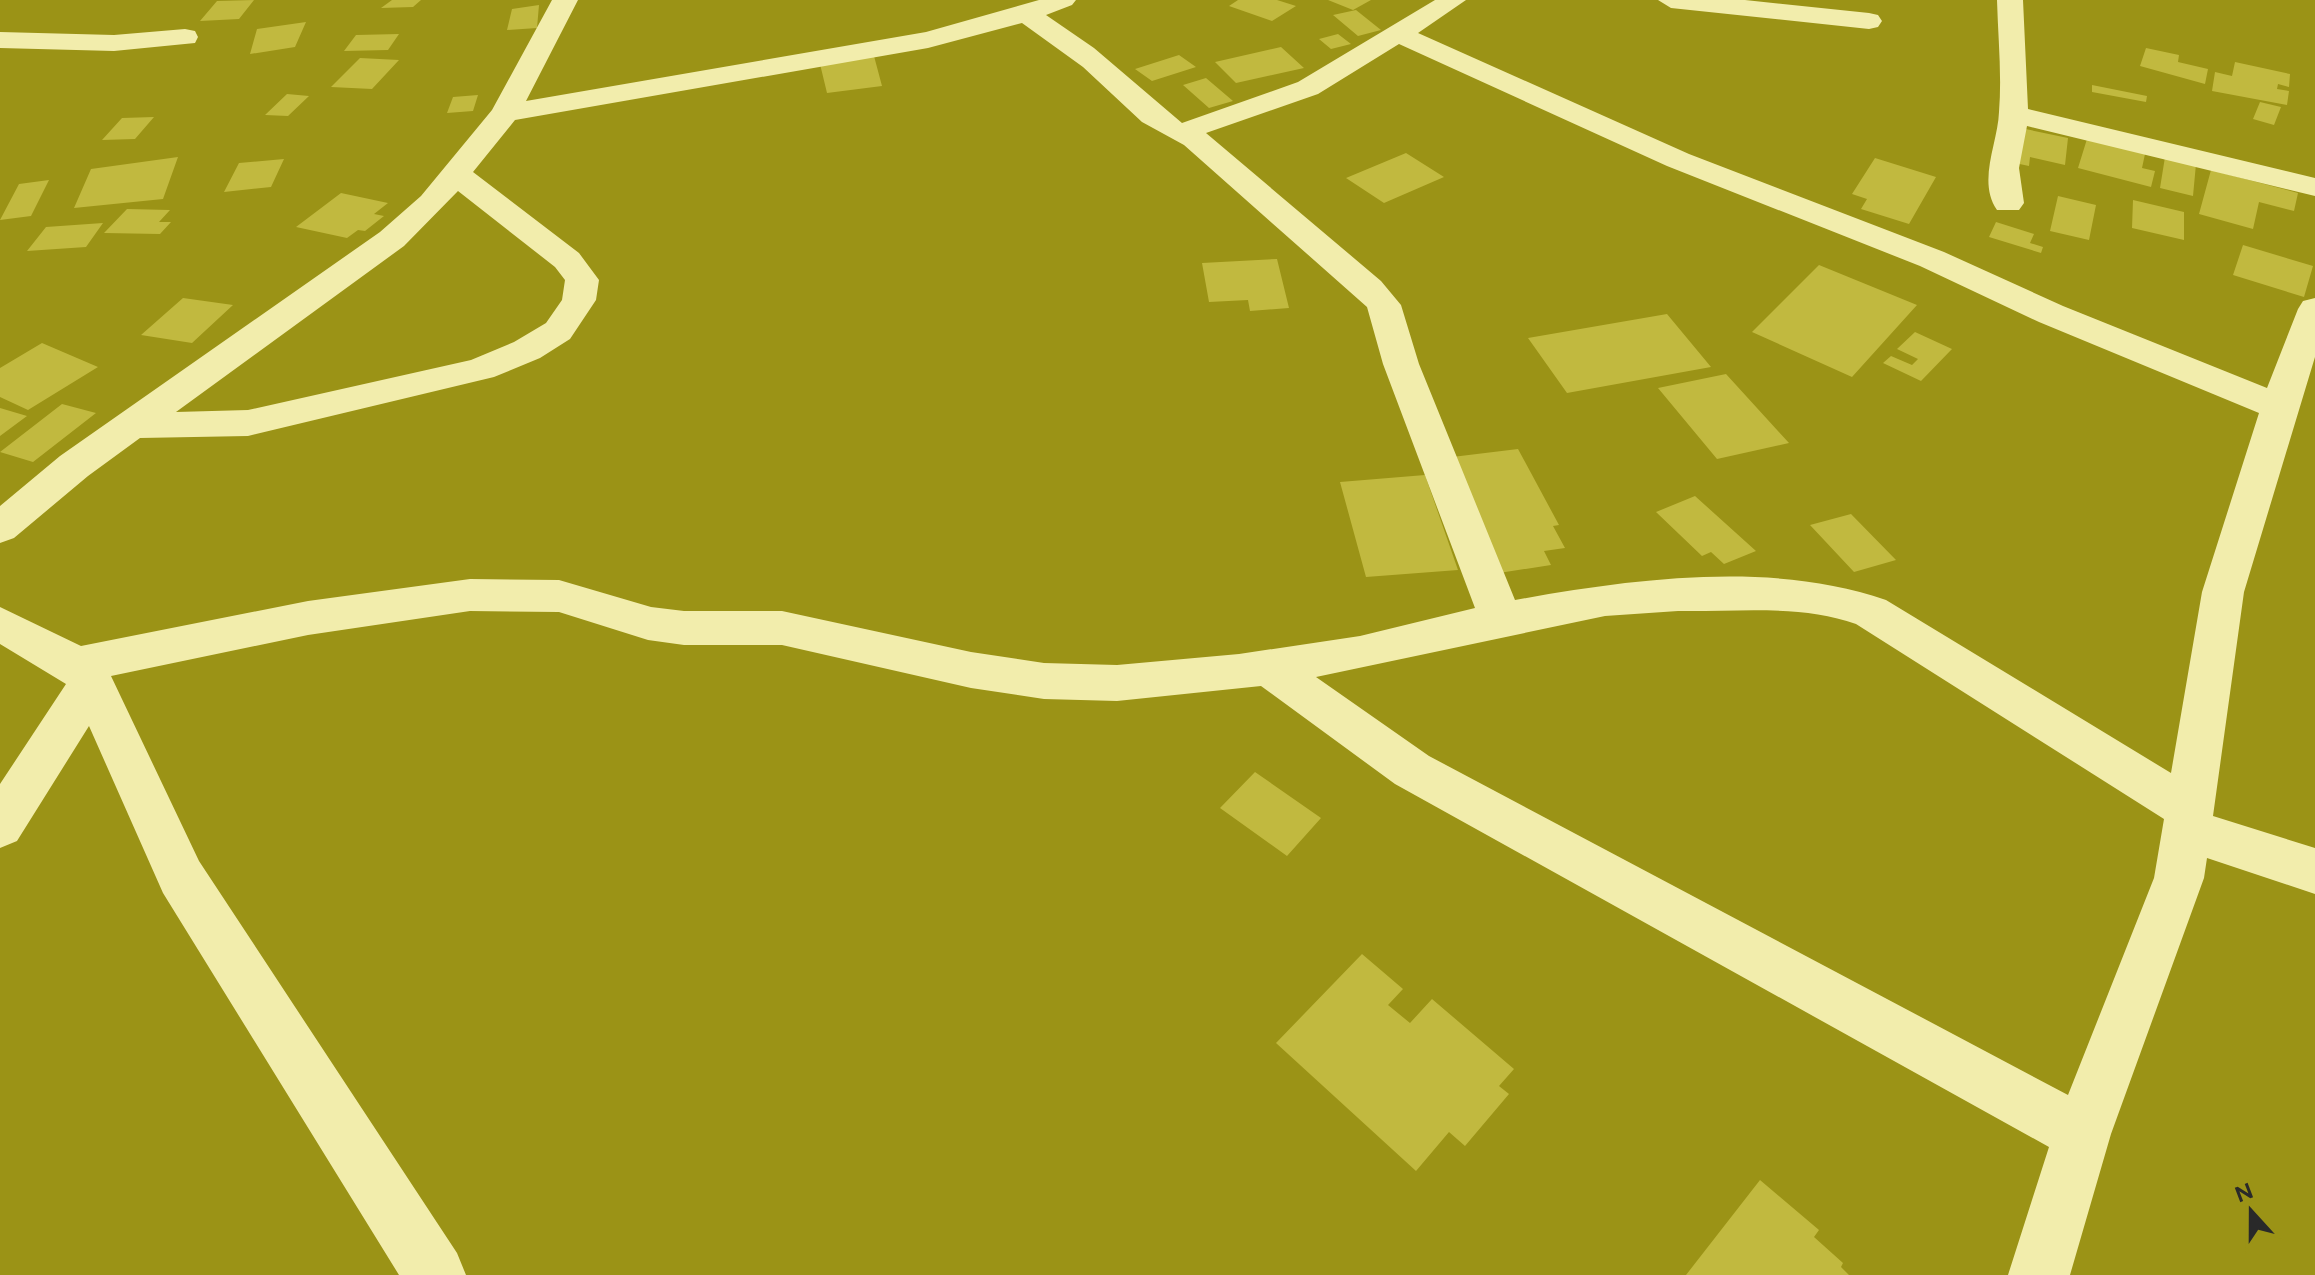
<svg xmlns="http://www.w3.org/2000/svg" width="2315" height="1275" viewBox="0 0 2315 1275" font-family="Figtree,sans-serif">
<style>
.building{fill:#c1b93f}
.lines{fill:none;stroke-linecap:round;stroke-linejoin:round}
.minor{fill:#f2edac;fill-rule:evenodd}
</style>
<rect width="100%" height="100%" fill="#9b9316"/>
<path class="building" d="M254,0L239,19L200,21L217,1Z
M392,0H421L413,7L381,8Z
M1238,0H1277L1296,6L1272,21L1229,6Z
M1328,0H1371L1353,10Z
M539,5L537,28L507,30L512,9Z
M1356,10L1381,30L1358,36L1333,15Z
M306,22L295,47L250,54L257,29Z
M399,34L388,50L344,51L356,35Z
M1338,34L1351,44L1331,49L1319,39Z
M1281,47L1304,68L1236,83L1215,62Z
M2146,48L2179,55L2178,62L2208,69L2205,84L2140,66Z
M1179,55L1196,67L1152,81L1135,69Z
M874,56L882,86L827,93L820,64Z
M360,58L399,60L372,89L331,87Z
M2235,62L2290,74L2289,87L2278,84L2277,89L2289,91L2287,105L2212,91L2215,72L2232,76Z
M1206,78L1233,101L1209,108L1183,85Z
M2092,85L2147,96L2146,102L2092,92Z
M287,94L309,96L288,116L265,115Z
M478,95L473,111L447,113L453,97Z
M2260,102L2281,107L2274,125L2253,119Z
M154,117L135,139L102,140L122,118Z
M2016,127L2068,138L2065,165L2030,157L2029,166L2010,162Z
M2087,139L2145,154L2142,168L2155,171L2151,187L2078,168Z
M1406,153L1444,177L1384,203L1346,178Z
M178,157L163,199L74,208L91,169Z
M2165,157L2196,164L2193,196L2160,188Z
M1875,158L1936,177L1909,224L1861,209L1867,199L1852,194Z
M284,159L271,187L224,192L239,163Z
M2211,170L2298,193L2294,211L2259,202L2253,229L2199,214Z
M49,180L31,216L0,220L19,184Z
M341,193L388,203L374,214L384,216L365,231L358,230L347,238L296,227Z
M2058,196L2096,205L2089,240L2050,231Z
M2133,200L2184,212V240L2132,228Z
M127,209L170,210L159,222H171L160,234L104,233Z
M1996,222L2034,234L2030,243L2043,247L2041,253L1989,237Z
M103,223L86,247L27,251L46,227Z
M2243,245L2313,266L2304,297L2233,275Z
M1277,259L1289,308L1250,311L1248,300L1209,302L1202,263Z
M1819,265L1917,305L1852,377L1752,332Z
M183,298L233,305L192,343L141,335Z
M1667,314L1711,367L1567,393L1528,338Z
M1915,332L1952,349L1921,381L1883,363L1891,356L1912,365L1918,359L1897,349Z
M42,343L98,367L28,410L0,397V368Z
M1726,374L1789,443L1717,459L1658,388Z
M62,404L96,413L33,462L0,452Z
M0,408L27,416L0,436Z
M1518,449L1559,525L1553,526L1565,548L1544,551L1551,565L1499,573L1444,458Z
M1425,475L1458,570L1366,577L1340,482Z
M1695,496L1756,551L1724,564L1711,552L1702,556L1656,512Z
M1851,514L1896,560L1854,572L1810,525Z
M1255,772L1321,818L1287,856L1220,808Z
M1362,954L1403,989L1388,1005L1410,1023L1432,999L1514,1069L1499,1086L1509,1094L1465,1146L1449,1132L1416,1171L1276,1043Z
M1760,1180L1819,1230L1814,1237L1843,1263L1841,1267L1849,1275H1686Z"/>
<g class="lines">
<path class="minor" d="M552,0H578L526,101L926,32L1039,0H1076L1072,5L1046,15L1094,48L1182,123L1298,82L1435,0H1466L1418,33L1689,154L1944,252L2063,306L2267,388L2298,309L2303,301L2315,298V357L2244,592L2213,816L2315,848V894L2207,858L2204,878L2111,1134L2070,1275H2008L2049,1147L1395,784L1261,686L1117,701L1044,699L971,688L782,645H684L648,640L559,612L470,611L308,635L111,676L199,861L457,1253L466,1275H399L163,893L89,726L17,841L0,848V784L66,684L0,644V607L81,646L308,601L470,579L559,580L651,607L684,611H782L971,652L1044,663L1117,665L1239,654L1360,636L1475,608L1383,364L1367,307L1184,145L1142,122L1083,67L1022,23L928,48L515,120L473,172L579,253L599,280L596,300L570,339L540,358L494,377L248,436L140,438L88,476L14,538L0,543V506L60,456L380,232L421,196L492,110ZM1399,44L1667,166L1920,266L2039,322L2259,413L2202,592L2171,773L1886,600C1771,560 1633,579 1515,600L1419,364L1401,305L1381,281L1206,133L1318,94ZM458,191L555,267L565,280L562,300L546,323L514,342L471,360L248,410L176,412L404,246ZM1678,611C1735,612 1801,604 1856,624L2164,819L2154,878L2068,1095L1429,756L1316,677L1605,616Z
M1658,0H1745L1869,13L1878,15L1882,21L1878,27L1869,29L1671,8Z
M1997,0H2023L2028,109L2315,178V196L2027,126L2019,168L2024,203L2019,210H1997C1977,181 1998,143 1999,112C2002,75 1998,37 1997,0Z
M185,29L195,31L198,37L195,43L114,51L0,48V32L114,35Z"/>
</g>
<g transform="translate(2251 1211) rotate(339)" stroke="#9b9316" stroke-width="6" paint-order="stroke">
<path d="M0-6L14 30L0 20L-14 30Z" fill="#292929"/>
<text y="-12" font-size="22" font-weight="bold" text-anchor="middle" fill="#292929">N</text>
</g>
</svg>
